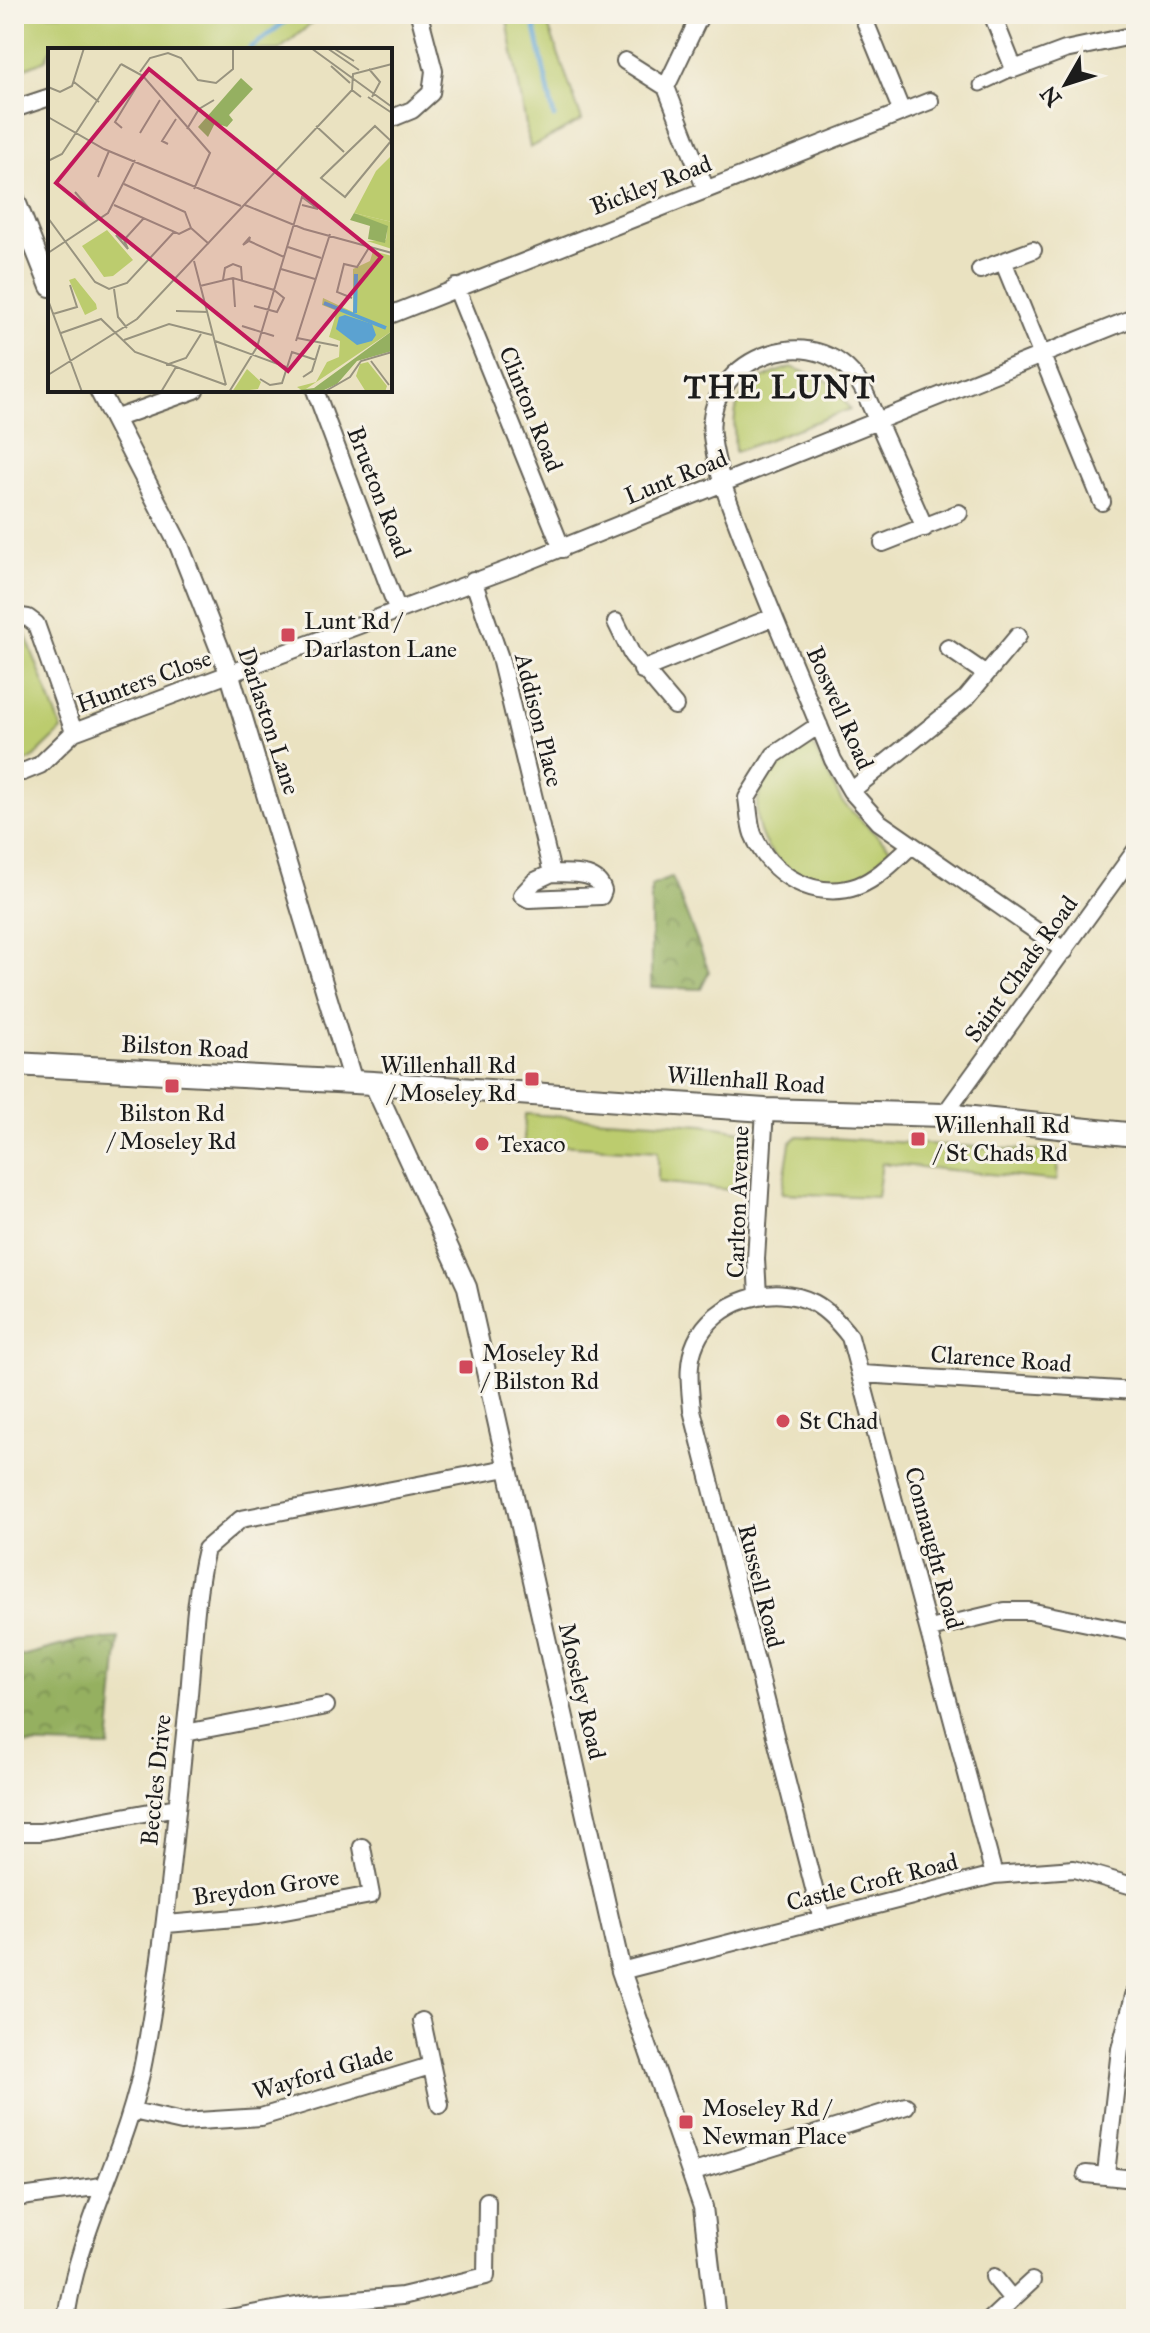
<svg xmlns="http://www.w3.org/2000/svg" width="1150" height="2333" viewBox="0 0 1150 2333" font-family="'IM FELL Great Primer',serif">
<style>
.grass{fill:#bccc6e;stroke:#6c7445;stroke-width:2}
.forest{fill:url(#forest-crowns);stroke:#58663e;stroke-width:2}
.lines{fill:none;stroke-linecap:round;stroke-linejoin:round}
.stream{stroke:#5ba2d1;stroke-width:5}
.pedestrian-casing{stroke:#646156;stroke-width:15}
.minor-casing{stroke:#646156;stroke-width:20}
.tertiary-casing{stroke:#646156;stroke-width:22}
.secondary-casing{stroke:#646156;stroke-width:26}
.pedestrian{stroke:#fff;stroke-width:11}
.minor{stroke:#fff;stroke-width:16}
.tertiary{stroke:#fff;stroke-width:18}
.secondary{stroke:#fff;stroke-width:22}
.poi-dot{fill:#d1495b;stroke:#f7f3e8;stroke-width:3}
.labels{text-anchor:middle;stroke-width:6;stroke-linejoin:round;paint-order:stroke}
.street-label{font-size:24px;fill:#1c1c1c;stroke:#f7f3e8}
.poi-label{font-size:24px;fill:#1c1c1c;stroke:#f7f3e8;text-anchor:start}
.district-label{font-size:32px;font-weight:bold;letter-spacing:2px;fill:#1c1c1c;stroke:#f7f3e8}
.inset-river{fill:none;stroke:#5ba2d1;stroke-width:4}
.inset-road{fill:none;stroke:#98937f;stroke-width:2}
.view{fill:#c2185b;fill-opacity:0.15;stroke:#c2185b;stroke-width:4}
.inset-edge{fill:none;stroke:#1c1c1c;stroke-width:4}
</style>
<defs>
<pattern id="forest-crowns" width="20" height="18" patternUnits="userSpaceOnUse" patternTransform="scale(2)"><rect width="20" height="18" fill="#95b061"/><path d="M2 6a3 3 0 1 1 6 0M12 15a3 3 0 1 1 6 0" fill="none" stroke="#798e4f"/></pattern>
</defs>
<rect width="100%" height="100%" fill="#f7f3e8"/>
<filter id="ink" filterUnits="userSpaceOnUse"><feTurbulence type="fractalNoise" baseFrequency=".0125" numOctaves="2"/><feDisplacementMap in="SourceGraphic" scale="16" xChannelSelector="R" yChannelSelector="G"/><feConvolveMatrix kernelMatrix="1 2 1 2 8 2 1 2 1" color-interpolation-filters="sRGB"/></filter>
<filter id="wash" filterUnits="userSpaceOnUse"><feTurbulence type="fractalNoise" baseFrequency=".006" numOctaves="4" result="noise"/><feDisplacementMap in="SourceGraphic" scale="32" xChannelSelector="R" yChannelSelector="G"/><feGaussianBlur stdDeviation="1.8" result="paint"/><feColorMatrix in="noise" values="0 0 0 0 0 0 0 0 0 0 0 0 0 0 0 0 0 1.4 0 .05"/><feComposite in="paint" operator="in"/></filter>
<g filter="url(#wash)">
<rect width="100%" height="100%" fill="#eae2c1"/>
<path class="grass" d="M14,14H323L279,50H83L81,44L50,50L45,60L14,73Z
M506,14H544L582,120L530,148Z
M791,367L830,382L850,409L735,452C732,397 736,386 791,367Z
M23,628L62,730L31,760L21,763L14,760V629Z
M810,740L842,802L891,849C880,859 866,876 853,880C803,897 742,846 760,793C768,769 790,752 810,740Z
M525,1114L703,1125L741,1131L745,1140L739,1191L658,1182V1151L524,1143Z
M798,1136L1058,1152L1057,1181L882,1163L877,1197L782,1193L790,1143Z"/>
<path class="forest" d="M672,877L709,972L701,989L651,987V886Z
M119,1638L109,1747L14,1744V1658L78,1641Z"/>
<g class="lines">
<path class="stream" d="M532,14L554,117
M248,50L295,14"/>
</g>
</g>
<g filter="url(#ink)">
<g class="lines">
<defs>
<path id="pedestrian" d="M980,85L1014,69"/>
<path id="minor" d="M862,14L902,112
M992,14L1014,69L1065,50L1136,35
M699,18L666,87L706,190
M625,61L666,87
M14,109L50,97
M390,119L412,110L431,93L434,71L419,14
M1003,261L1102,502
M980,270L1033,250
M456,287L562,549
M390,315L930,101
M315,390L398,611
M114,419L195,390
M925,528L865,393C824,310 702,357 712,436C717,477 734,514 748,552C775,622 805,690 833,760L851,791L879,822L1065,951
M883,543L959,513
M473,580L500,658L552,873C571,874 597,870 603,891L601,896L529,899L522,895L535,881L552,873
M14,616L28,618L36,624L74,732
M616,622L632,655L675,706
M948,648L986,674
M642,670L773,617
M819,725L774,755L747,798C749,810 749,823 753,834C770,876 816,901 858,886C879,878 896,859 912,845
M14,769L23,772L40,765L74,732L514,567L1136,317
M851,791L966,698L1018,636
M944,1115L1136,850
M758,1296L756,1259L765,1110
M862,1374L1136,1391
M930,1629L1005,1611H1029L1136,1633
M185,1733L326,1706
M14,1832H40L177,1807
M822,1920L692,1410C690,1387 686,1364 696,1342C714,1301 773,1282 814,1303C829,1311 840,1324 850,1337L994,1875
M167,1924L258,1916L371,1895L362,1847
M621,1971L994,1875L1074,1869L1136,1887
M422,2021L440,2105
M133,2111L182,2122L261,2117L430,2066
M694,2172L906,2106
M1086,2174L1125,2178
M1106,2174L1120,2049L1136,1988
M14,2198L102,2186
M994,2277L1012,2299
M66,2319C78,2228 128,2149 144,2059C166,1941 175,1824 188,1705C193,1654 194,1599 206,1549L241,1519L507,1468
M224,2319L307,2304L402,2296L486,2276L487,2201
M991,2319L1032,2281"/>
<path id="tertiary" d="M14,196L50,287
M99,390L179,545L230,675L353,1082
M373,1083L467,1287L621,1971L703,2207L716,2319"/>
<path id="secondary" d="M14,1064L373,1083L765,1110L944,1115L1136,1135"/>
</defs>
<use href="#pedestrian" class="pedestrian-casing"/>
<use href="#minor" class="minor-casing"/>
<use href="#tertiary" class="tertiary-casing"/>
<use href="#secondary" class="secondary-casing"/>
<use href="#pedestrian" class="pedestrian"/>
<use href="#minor" class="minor"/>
<use href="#tertiary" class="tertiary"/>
<use href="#secondary" class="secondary"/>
</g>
</g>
<g class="poi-dot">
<rect x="280" y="627" width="16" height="16" rx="4"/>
<rect x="524" y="1071" width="16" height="16" rx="4"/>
<rect x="164" y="1078" width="16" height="16" rx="4"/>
<rect x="910" y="1131" width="16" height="16" rx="4"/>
<circle cx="482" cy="1144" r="8"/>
<rect x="458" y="1359" width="16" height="16" rx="4"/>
<circle cx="783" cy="1421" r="8"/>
<rect x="678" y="2114" width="16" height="16" rx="4"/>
</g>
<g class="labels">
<g class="street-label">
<text transform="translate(651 185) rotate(-21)" y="8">Bickley Road</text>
<text transform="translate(531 409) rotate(68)" y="8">Clinton Road</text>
<text transform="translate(676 477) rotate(-22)" y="8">Lunt Road</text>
<text transform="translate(379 492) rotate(69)" y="8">Brueton Road</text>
<text transform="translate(144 681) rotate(-20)" y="8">Hunters Close</text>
<text transform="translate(840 708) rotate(66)" y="8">Boswell Road</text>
<text transform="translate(539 720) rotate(76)" y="8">Addison Place</text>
<text transform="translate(269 721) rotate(72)" y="8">Darlaston Lane</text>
<text transform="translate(1021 969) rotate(-54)" y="8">Saint Chads Road</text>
<text transform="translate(185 1047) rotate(3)" y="8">Bilston Road</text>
<text transform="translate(746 1080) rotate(4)" y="8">Willenhall Road</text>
<text transform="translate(738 1202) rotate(-88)" y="8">Carlton Avenue</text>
<text transform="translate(1001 1359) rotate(4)" y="8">Clarence Road</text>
<text transform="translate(934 1548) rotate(75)" y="8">Connaught Road</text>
<text transform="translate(761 1586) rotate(76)" y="8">Russell Road</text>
<text transform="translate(582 1691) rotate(77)" y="8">Moseley Road</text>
<text transform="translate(156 1780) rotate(-84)" y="8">Beccles Drive</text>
<text transform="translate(872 1882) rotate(-14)" y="8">Castle Croft Road</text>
<text transform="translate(266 1887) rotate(-8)" y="8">Breydon Grove</text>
<text transform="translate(323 2072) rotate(-16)" y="8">Wayford Glade</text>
</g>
<g class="poi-label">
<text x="304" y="629">Lunt Rd /<tspan x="304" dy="28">Darlaston Lane</tspan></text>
<text x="516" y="1073" text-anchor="end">Willenhall Rd<tspan x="516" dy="28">/ Moseley Rd</tspan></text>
<text x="172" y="1121" text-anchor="middle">Bilston Rd<tspan x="172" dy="28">/ Moseley Rd</tspan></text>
<text x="934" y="1133">Willenhall Rd<tspan x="934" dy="28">/ St Chads Rd</tspan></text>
<text x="498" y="1152">Texaco</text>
<text x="482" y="1361">Moseley Rd<tspan x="482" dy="28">/ Bilston Rd</tspan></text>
<text x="799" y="1429">St Chad</text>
<text x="702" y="2116">Moseley Rd /<tspan x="702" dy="28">Newman Place</tspan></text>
</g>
<g class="district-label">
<text x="780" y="398">THE LUNT</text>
</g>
</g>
<g transform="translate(48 48)">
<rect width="344" height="344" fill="#eae2c1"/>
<path d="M306,165L344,174V201L319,193L338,192L339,184ZM325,203L344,208V283L255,343L249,339L268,334L279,314L291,309L292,293L281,289L289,263L274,257L275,250L305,264V221L322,213ZM27,230L48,256L49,261L37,267L21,232ZM320,314L339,338L337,344H318L308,328L312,316Z" fill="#bccc6e"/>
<path d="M193,30L205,41L181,67L185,72L179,79L167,75L160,89L150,79ZM306,165L340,178L337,195L320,191L322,178L302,172ZM344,283V303L309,313L289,336L272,344H235L266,340Z" fill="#95b061"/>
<path d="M344,107V174L306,165L328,123ZM59,182L85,212L65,228L56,229L34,198ZM199,321L213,334L210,341L184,344Z" fill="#bccc6e"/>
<path d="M297,267L324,276L328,287L324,293L309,297L288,281L291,269Z" fill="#5ba2d1"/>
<path class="inset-river" d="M276,255L338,280M307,265L308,226"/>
<path class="inset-road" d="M263,0L344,59M279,0L311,22M285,0L306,13M73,16L95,28L162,105L146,141M283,18L302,35M321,21L332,34L324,49M92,24L102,10L120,5L133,10L150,32L168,35L185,21V0M26,34L51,54M0,39L12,44L24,38L36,0M313,49L304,42L305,26L344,16M320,49L344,65M0,69L56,101L193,158M268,78L296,104M327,78L343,93L297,149L273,130ZM74,80L67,74L95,28M139,81L151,61L166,52M92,85L112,52M120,96L114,93L128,71M0,113L14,106L73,16M50,129L61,103M76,136L137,164L143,180M27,144L51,172M66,157L131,186L143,180M197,157L256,181L344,205M0,170L47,234L61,241L79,235L126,184M143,180L161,196M76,192L80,201L68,187L76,192L96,170M201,193L202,189L195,197L201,193L236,209M240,199L273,210M0,205L60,165L87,112M146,213L178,337M233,221L267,231M185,230L187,259M175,232L177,220L185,216L193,219L194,232M152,238L185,230L226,242L236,250L229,264L206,258M66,241L70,269L79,280M304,250L289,244L296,216L309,219L322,198M0,252L34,344M128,263L160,264M5,266L29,259L22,237M194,278L226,288M13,285L53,271L87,304L178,337M249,290L290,298M76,292L121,276L164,287M167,293L238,319M248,293L282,186M323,313L341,337M118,317L138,310L153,286M0,327L89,271L304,42M255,329L264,323L272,297M212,331L222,337L234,335L244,304L268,312M113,344L128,319M181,344L209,299L254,149L270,161L254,157M276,344L302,329L313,313L344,304"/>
<path class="view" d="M101,21L333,209L240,323L8,135Z"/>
<rect width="344" height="344" class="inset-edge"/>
</g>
<rect width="1150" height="2333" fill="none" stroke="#f7f3e8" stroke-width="48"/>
<g transform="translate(1066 84) rotate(231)" stroke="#f7f3e8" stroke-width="6" paint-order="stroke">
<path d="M0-6L14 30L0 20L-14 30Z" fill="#1c1c1c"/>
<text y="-12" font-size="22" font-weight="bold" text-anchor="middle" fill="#1c1c1c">N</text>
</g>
</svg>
